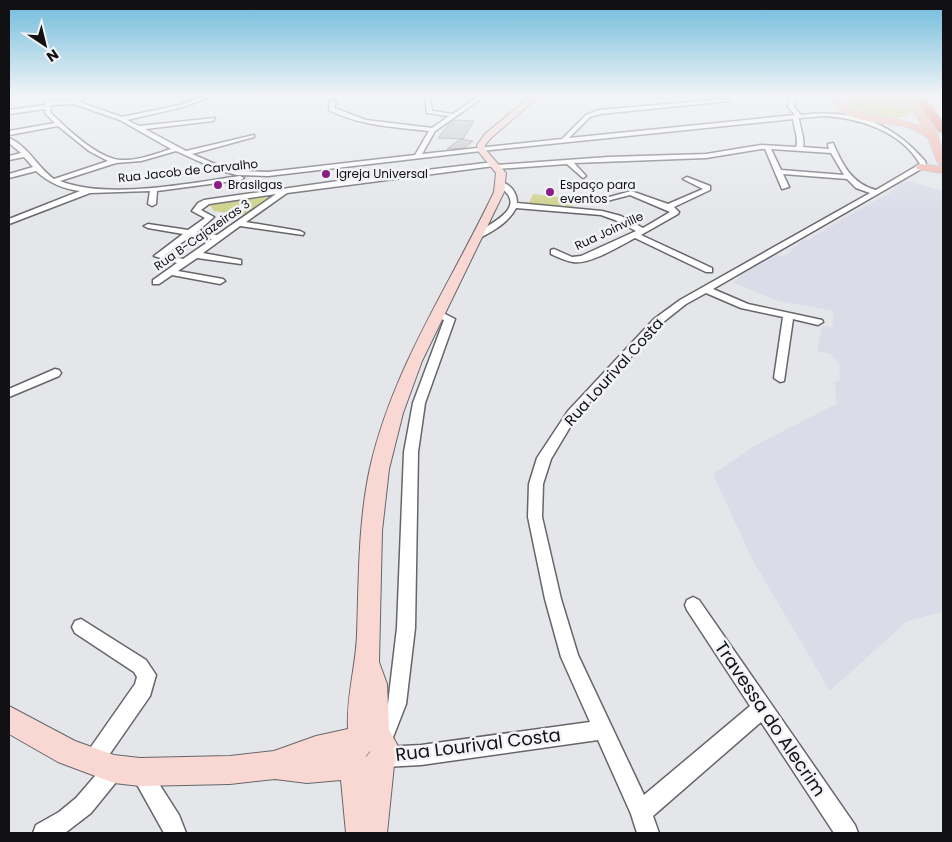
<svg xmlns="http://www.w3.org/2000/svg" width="952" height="842" viewBox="0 0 952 842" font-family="Poppins,sans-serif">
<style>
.built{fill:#dbdce8}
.green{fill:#ced289}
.building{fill:#c0c1c5;stroke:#939397}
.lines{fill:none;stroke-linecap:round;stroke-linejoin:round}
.minor-casing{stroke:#66666a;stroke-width:3}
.secondary-casing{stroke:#66666a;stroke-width:2}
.primary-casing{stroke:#c1c1c2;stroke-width:2}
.motorway-casing{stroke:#c1c1c2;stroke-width:2}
.minor{fill:#fff;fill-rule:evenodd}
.secondary{fill:#f9d8d3;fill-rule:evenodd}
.primary{fill:#f4b0a7;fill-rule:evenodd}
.motorway{fill:#ec7c6d;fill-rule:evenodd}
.poi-dot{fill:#871f85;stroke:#f2f3f7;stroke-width:2}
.labels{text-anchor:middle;stroke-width:5;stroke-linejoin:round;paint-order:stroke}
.far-street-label{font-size:12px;fill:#111113;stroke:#f2f3f7}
.far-poi-label{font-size:12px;fill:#111113;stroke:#f2f3f7;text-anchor:start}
.street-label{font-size:15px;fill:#111113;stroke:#f2f3f7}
.near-street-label{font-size:18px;fill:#111113;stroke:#f2f3f7}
</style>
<rect width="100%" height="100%" fill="#e5e6ea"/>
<path class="built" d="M905,180L943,191V612L907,621L830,691L752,559L713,474L756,445L836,404L835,382L840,380L839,363L830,354L817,351L822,326L832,327L834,311L778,301L733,283L744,273L775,254L784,257L803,240H808L865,206L892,192L889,191L895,188L893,186Z"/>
<path class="green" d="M848,96H900L914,111C905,125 857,114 848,102Z
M272,194L277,195L248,216L214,211L209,204Z
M533,194L575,199L572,208L529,203Z"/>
<path class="building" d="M454,120L474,121L463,139L438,138L449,124Z
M460,139L473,141L464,148L447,149Z"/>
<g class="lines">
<defs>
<path id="minor" d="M46,96H52L51,101L74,100L80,96H86L79,102L122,117L180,105L205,96H213L183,107L127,120L139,126L215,118L213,121L145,129L186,151L254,135V137L192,154L222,167L237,171L268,172L415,155L429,131C395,127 360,126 329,110L330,102L333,100L336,102L334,108L366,120L432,128L449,116L427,113L425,96L430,97L432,111L453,114L479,96H485L435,131L422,154L562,139L586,115L599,110L726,99L729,101L600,114L590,117L569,138L795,115L788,107L789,96H795L794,107L801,115C853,109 890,121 925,161L926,164L923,168L713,289L748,304L822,320L823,322L818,325L793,319L784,381L780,382L774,378L783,317L741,308L706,293L686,304L662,323L576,417L551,459L543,484L542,517L561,599L578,655L644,795L750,706L687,610L685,605L687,600L693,597L699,600L855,825L858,833H834L761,722L653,816L659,833H637L631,814L598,740L421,765L384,767L377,764L374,757L377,750L382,748L376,745L373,738L388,704L397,628L404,452L413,403L444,320L433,316V312H441L455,319L425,403L418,452L415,628L406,704L390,745L385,747L421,745L590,722L561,657L545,599L528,517L529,484L537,458L568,411L654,319L680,300L870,193L856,188L847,179L783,174L789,187L782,189L765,149H761L706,158L574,163L586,176L583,178L567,164L497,169L494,166L287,193L246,222L300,231L304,233L303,235L240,226L203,253L241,260V264L197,258L178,271L223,279L225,281L220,284L172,275L159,284H153V280L177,263L154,256L183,234L148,228L144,226L148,224L188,230L205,218L192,211L198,203L204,200L359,178L494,162L497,165L608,157L706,154L761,145L796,147C799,139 794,128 793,119L481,151L268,176L237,175L218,170L176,151L141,161L116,163L60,181C108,200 190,183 240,176L244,178L240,180L157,191L156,204L152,206L148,204L150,191L90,193L9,224V219L80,191C63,189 49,183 36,171L9,178V174L33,167L24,157L9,160V156L21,153L9,143V138C28,146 37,167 54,179L108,161L89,151L58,126L9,135V131L55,123L45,113V109L9,114V110L45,105ZM74,104L120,120L171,149C155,154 138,161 121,160C98,159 66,128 50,112L51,105ZM824,116C859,118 901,131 920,164L876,190C852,184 842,164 833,143L828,144L829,149L803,147C805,139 800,128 799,118ZM771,149L831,153L844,175L781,170ZM276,194L217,235L197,232L214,217L201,210L209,204ZM191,236L212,239L183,259L165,255Z
M687,177L710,186V190L674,207L679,212L678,214L641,235L712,268V272H706L635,238C620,246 589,265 573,262C565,261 558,257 551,254V250L554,249L572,257L581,256L636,231L615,220L601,215L516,208C508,223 495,230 480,238L473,236C485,225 533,208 498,186V182C510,182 517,193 517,203L602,211L621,216L643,228L670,212L630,195L599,203L595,201L631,191L668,204L703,189L683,179Z
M55,369L59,370L61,373L59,376L9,397V389Z
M81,619L146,660L156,675L150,696L100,768L93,771L86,768L83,761L86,754L135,684L137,677L134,672L75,633L72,627L75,621Z
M114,759L121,762L124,769L121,776L91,813L65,833H33L36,825L59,812L76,798L107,762Z
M140,762L147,765L179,815L186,833H164L130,772L133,765Z"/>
<path id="secondary" d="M531,96H539L491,138L485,145V149L506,173L504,192L422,361L403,413L389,469L382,531L379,662L387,684L389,730L398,746V754L394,765L387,833H346L341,780L307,783L275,779L230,784L140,786L114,783L58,762L9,734V706L75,741L114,755L140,758L230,756L274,751L316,736L348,729C346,697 356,666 357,635C359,579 358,523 370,468C393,367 450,285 494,192L496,173L478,151L477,145L485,134ZM370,751V752L366,757V756Z"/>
<path id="primary" d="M833,96H841L843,103C866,121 898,115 924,128L904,96H912C930,118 943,138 943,166L938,163L928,138C921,133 912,128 904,126C881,121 839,124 833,96Z
M935,96H943V102Z
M921,164L943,167V173L917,169L916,167Z"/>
<path id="motorway" d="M914,96H924L943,122V133L939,132Z"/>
</defs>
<use href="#minor" class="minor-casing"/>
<use href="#secondary" class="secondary-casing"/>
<use href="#primary" class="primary-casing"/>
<use href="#motorway" class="motorway-casing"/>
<use href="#minor" class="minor"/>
<use href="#secondary" class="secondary"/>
<use href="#primary" class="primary"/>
<use href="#motorway" class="motorway"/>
</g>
<linearGradient id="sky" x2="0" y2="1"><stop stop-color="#6ebbdc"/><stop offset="0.45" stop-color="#f3f4f6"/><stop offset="1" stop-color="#f3f4f6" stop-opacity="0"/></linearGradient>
<rect width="952" height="214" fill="url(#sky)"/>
<g class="poi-dot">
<circle cx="326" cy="174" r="5"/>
<circle cx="218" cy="185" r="5"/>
<circle cx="550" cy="192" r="5"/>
</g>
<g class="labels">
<g class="far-street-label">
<text transform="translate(188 171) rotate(-6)" y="4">Rua Jacob de Carvalho</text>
<text transform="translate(609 231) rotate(-25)" y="4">Rua Joinville</text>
<text transform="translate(202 235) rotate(-35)" y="4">Rua B-Cajazeiras 3</text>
</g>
<g class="far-poi-label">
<text x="336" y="178">Igreja Universal</text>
<text x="228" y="189">Brasilgas</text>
<text x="560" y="189">Espaço para<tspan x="560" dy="14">eventos</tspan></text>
</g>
<g class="street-label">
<text transform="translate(614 372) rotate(-48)" y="5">Rua Lourival Costa</text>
</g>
<g class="near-street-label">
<text transform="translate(770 719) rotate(56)" y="6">Travessa do Alecrim</text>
<text transform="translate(478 745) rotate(-7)" y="6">Rua Lourival Costa</text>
</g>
</g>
<rect width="952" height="842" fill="none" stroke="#111113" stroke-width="20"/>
<g transform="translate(45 45) rotate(145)" stroke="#f2f3f7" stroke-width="4" paint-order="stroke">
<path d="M0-4L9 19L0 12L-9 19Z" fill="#111113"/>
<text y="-8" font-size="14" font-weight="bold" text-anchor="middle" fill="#111113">N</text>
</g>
</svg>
